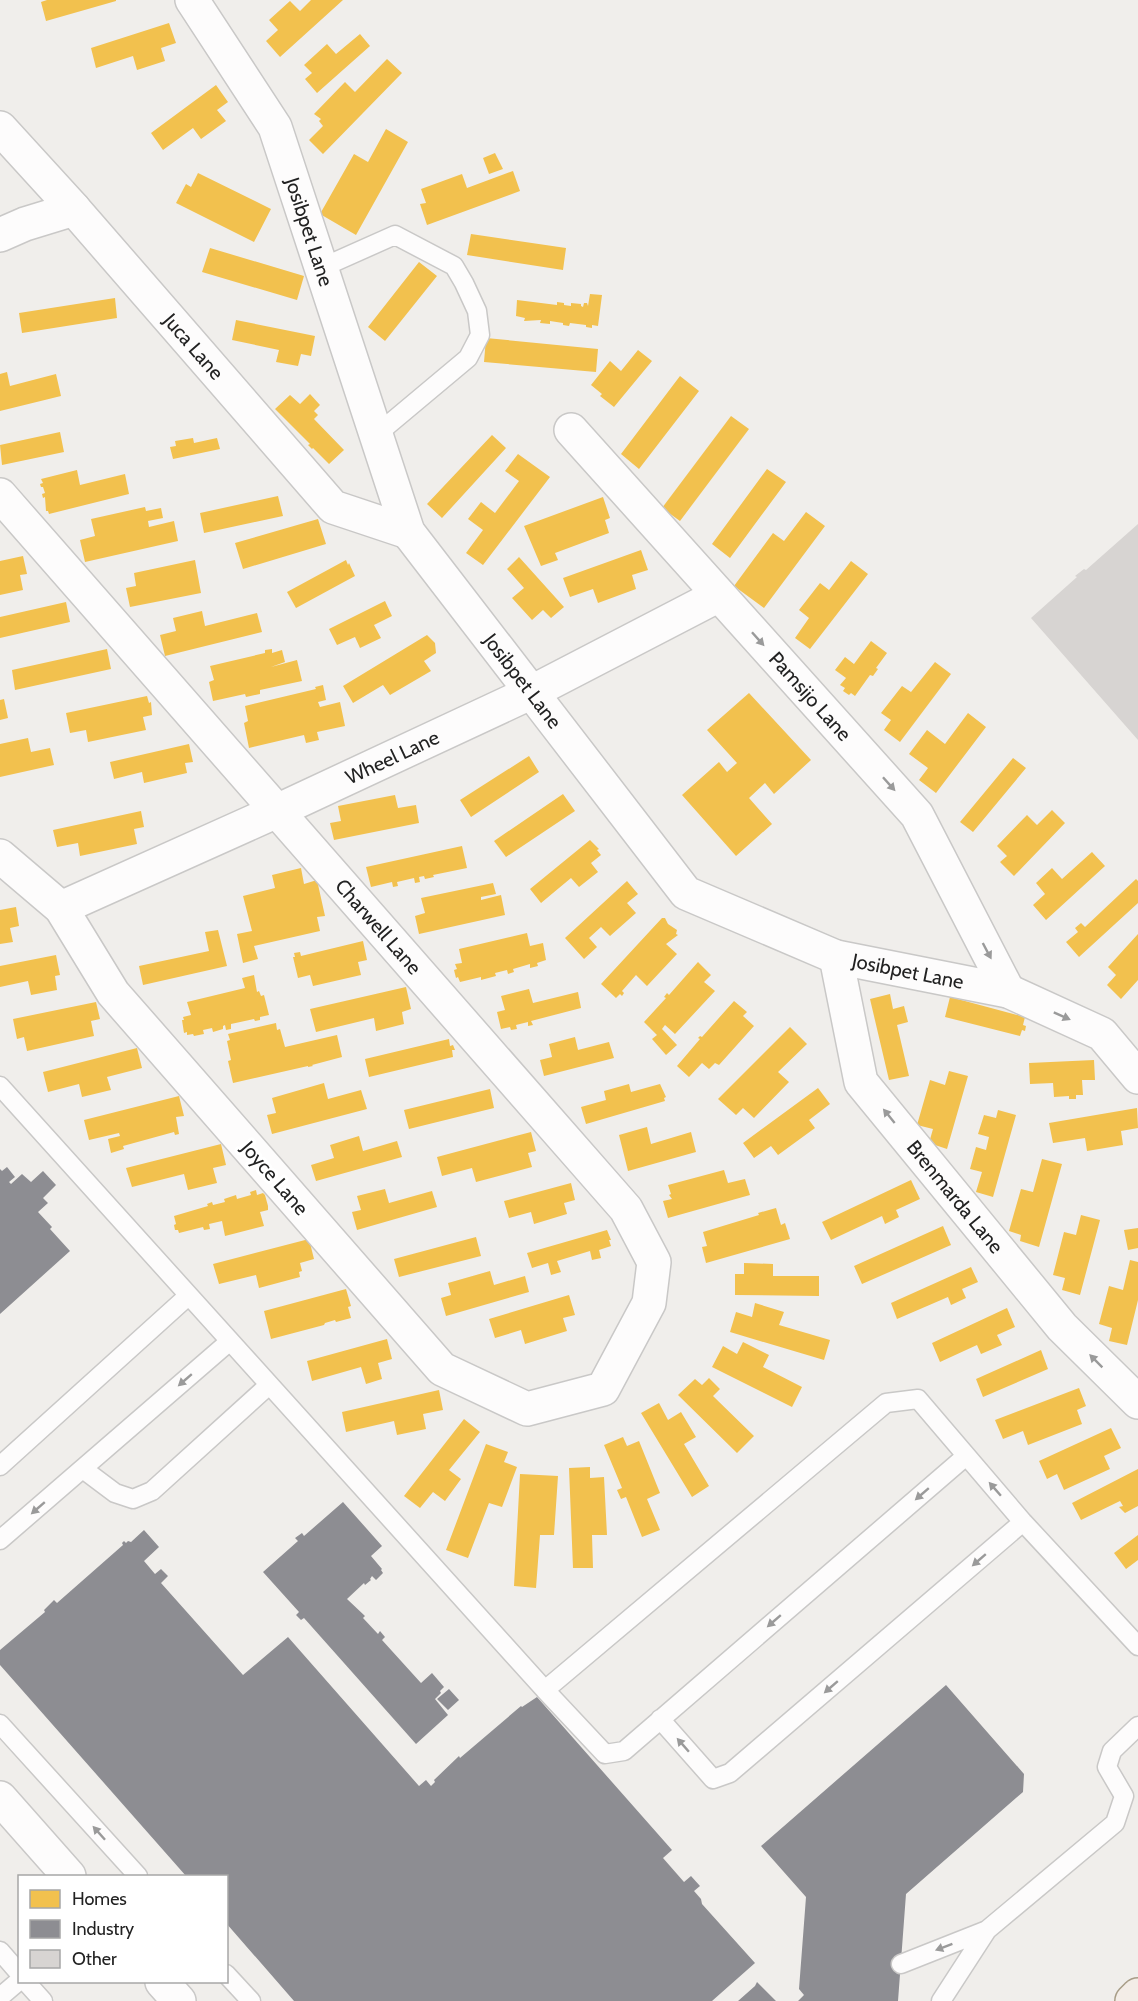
<svg xmlns="http://www.w3.org/2000/svg" width="1138" height="2001" viewBox="0 0 1138 2001" font-family="Cabin,sans-serif">
<style>
.homes{fill:#f2c14e}
.industry{fill:#8d8d92}
.building{fill:#d7d4d2}
.lines{fill:none;stroke-linecap:round;stroke-linejoin:round}
.service-casing{stroke:#c9c8c7;stroke-width:21}
.minor-casing{stroke:#c9c8c7;stroke-width:36}
.primary-casing{stroke:#a79c86;stroke-width:36}
.service{stroke:#fdfcfc;stroke-width:18}
.minor{stroke:#fdfcfc;stroke-width:33}
.primary{stroke:#f3ede7;stroke-width:33}
.oneway{fill:#9a9a9a}
.labels{text-anchor:middle;stroke-width:6;stroke-linejoin:round;paint-order:stroke}
.street-label{font-size:20px;fill:#222;stroke:#fff}
</style>
<rect width="100%" height="100%" fill="#f0eeeb"/>
<path class="homes" d="M47,0H116V1L46,21L41,2Z
M311,0H343L280,57L266,41L278,30L269,20L290,1L300,11Z
M169,23L176,43L161,48L165,61L137,70L133,56L96,68L91,48Z
M360,34L370,46L317,93L305,79L312,73L304,65L327,44L336,54Z
M387,59L402,73L323,154L309,140L323,126L319,121L321,119L314,114L345,82L355,92Z
M216,85L228,102L217,110L226,121L201,139L193,128L163,150L151,133Z
M386,129L408,142L356,235L320,214L354,154L368,162Z
M495,153L503,169L489,174L483,158Z
M513,171L520,191L427,225L420,204L426,203L421,189L462,174L467,188Z
M198,173L271,209L254,242L176,203L186,184L191,187Z
M471,234L566,248L563,270L467,255Z
M210,248L304,276L297,300L202,272Z
M419,262L437,276L385,341L368,327Z
M590,294L602,295L598,326L592,325V328L586,327V325L570,323L569,326L563,325V323L550,321V324L540,323L541,320L524,321L525,318L516,316L517,300L557,305V302L564,303V305L571,306V303L581,304V306L583,307L584,303H587L588,306Z
M115,298L117,318L22,333L19,313Z
M236,320L315,336L311,356L301,354L298,366L276,362L279,350L232,340Z
M486,338L598,349L596,372L484,362Z
M638,350L652,361L614,407L600,396L602,394L591,385L610,361L621,371Z
M7,372L10,386L56,374L61,396L0,411V374Z
M680,376L699,391L639,469L621,454Z
M310,394L320,405L314,411L318,415L314,419L344,450L329,464L313,448L312,449L308,445L310,444L275,409L290,395L300,404Z
M731,416L749,429L680,521L662,508Z
M60,432L64,452L2,465L0,445Z
M492,435L506,448L442,518L427,504Z
M193,438L194,443L217,438L220,449L173,459L170,447L176,446L175,441Z
M518,454L550,477L483,565L466,553L483,530L468,519L481,502L495,513L519,481L505,471Z
M767,469L786,482L730,558L712,544Z
M77,470L80,485L125,474L129,494L49,514L48,511H46L45,497L43,498L42,494L45,493L43,487H41L40,484L43,483L41,479Z
M278,496L283,516L204,533L200,513Z
M603,497L610,518L605,520L609,533L555,553L558,560L541,566L524,526Z
M145,507L146,511L161,508L163,518L148,521L149,527L174,521L178,541L85,562L80,540L95,536L91,519Z
M806,512L825,526L764,608L734,586L773,533L784,541Z
M318,519L326,544L243,569L235,543Z
M641,550L648,570L632,575L636,589L598,603L593,589L570,597L563,578Z
M23,556L27,574L20,575L23,590L0,595V561Z
M519,557L564,607L551,618L543,610L532,620L512,598L524,588L507,569Z
M195,560L201,593L130,607L126,588L136,586L134,573Z
M346,560L348,565L349,563L355,576L296,608L287,592Z
M851,561L868,574L810,649L795,638L809,618L799,610L820,583L829,590Z
M385,601L392,616L374,625L381,638L360,648L355,637L337,645L329,629Z
M66,602L70,622L0,638V617Z
M202,611L205,626L257,613L262,632L165,656L160,635L176,631L173,618Z
M427,635L435,643L436,653L424,661L431,671L390,695L383,685L353,703L343,686Z
M871,641L887,653L876,668L878,669L873,676L870,675L855,696L851,693L849,695L843,691L845,688L840,685L846,678L835,670L845,657L854,664Z
M107,649L111,669L15,690L12,670Z
M272,649V653L282,650L285,662L271,667L297,660L302,681L260,690V694L246,697L245,694L213,701L209,682L214,680L210,666L265,653V650Z
M935,662L951,674L900,742L884,730L891,720L881,713L902,686L911,692Z
M323,685L326,700L318,702L320,707L340,702L345,726L317,732L319,740L306,743L304,735L249,748L244,723L248,721L245,706L316,689L315,687Z
M749,693L811,760L774,794L765,783L749,798L772,824L736,856L682,795L719,762L727,772L737,763L707,730Z
M147,696L149,703L151,702L152,715L143,717L146,730L88,742L86,730L70,733L66,713Z
M4,699L8,718L0,720V700Z
M968,713L986,727L936,793L919,780L928,768L909,754L927,730L945,744Z
M28,738L31,752L50,748L54,765L0,777V744Z
M189,744L193,762L185,763L187,773L144,783L142,772L114,779L110,762Z
M529,756L539,772L471,817L460,800Z
M1013,758L1026,768L973,832L960,822Z
M563,794L575,811L506,857L494,841Z
M395,795L398,808L416,805L419,823L334,840L330,823L341,821L338,806Z
M1052,810L1065,823L1014,876L1000,862L1007,856L997,846L1027,815L1037,825Z
M141,811L144,827L134,829L137,844L80,856L78,843L57,847L53,830Z
M590,840L599,849L597,850L601,855L591,863L598,872L579,887L571,878L541,903L530,889Z
M462,846L467,868L433,875L434,877L425,879L424,876L419,877L420,882L415,883L414,878L397,882L398,886L393,887L392,882L371,887L366,867Z
M1092,852L1105,866L1046,920L1033,905L1045,894L1036,883L1052,868L1062,879Z
M301,868L304,884L317,880L325,916L317,917L320,931L254,946L258,959L243,963L237,934L252,931L243,896L275,888L272,875Z
M1136,879L1138,881V903L1079,957L1066,942L1078,932L1075,928L1081,923L1085,927Z
M627,881L638,894L627,903L636,913L610,936L601,927L589,938L597,947L584,959L565,938Z
M493,883L496,894L481,897V900L501,895L505,915L419,934L415,916L425,913L421,898Z
M16,907L19,926L10,928L13,942L0,944V910Z
M662,918H665L668,924L677,930L676,934L678,935L666,944L677,954L647,986L636,975L622,991L624,993L622,996L620,994L616,998L601,984Z
M218,930L227,966L143,985L139,966L209,951L205,932Z
M527,933L530,946L543,943L546,960L537,963L538,966L530,968V964L513,969L514,972L508,974L507,970L495,973L496,976L481,980V977L460,982L458,977L456,978L454,970L457,969L455,964L462,963L459,949Z
M1138,934V980L1121,999L1107,985L1116,975L1108,967Z
M363,941L367,960L358,962L361,975L313,986L310,975L298,978L293,957H295L294,953L300,952L301,956Z
M56,955L60,975L55,976L57,990L31,995L28,981L0,987V966Z
M698,962L711,975L704,982L715,991L675,1034L665,1025L662,1029L677,1045L666,1055L652,1039L657,1035L644,1022L666,998L664,997L667,993L669,995Z
M254,975L257,992L259,991L261,996L264,995L269,1015L260,1017V1020L255,1021L254,1019L231,1024V1029L226,1030L225,1025L223,1026V1029L213,1032L212,1028L203,1030L204,1034L194,1036L193,1034L187,1035V1032L184,1033L182,1020H184L183,1017L191,1015L187,1002L245,988L242,978Z
M406,987L411,1009L402,1012L404,1024L376,1031L374,1018L316,1032L310,1009Z
M529,989L533,1003L578,992L581,1008L531,1021L533,1025L528,1026V1022L516,1025L517,1029L511,1030L510,1027L501,1029L497,1012L505,1010L501,996Z
M890,994L893,1009L904,1006L908,1022L897,1025L909,1076L889,1080L870,999Z
M950,997L1025,1017L1023,1025L1026,1026L1025,1031L1022,1030L1020,1036L945,1017Z
M734,1001L747,1012L743,1016L754,1026L719,1065L715,1063L709,1069L702,1063L689,1077L677,1066L700,1039L698,1038L700,1036L702,1037Z
M96,1002L100,1019L91,1021L94,1036L27,1051L24,1037L17,1039L13,1019Z
M276,1023L277,1030L280,1029L285,1047L337,1035L342,1057L312,1065L313,1066L308,1067V1066L233,1083L228,1061L231,1060L227,1041L230,1040L228,1034Z
M790,1027L807,1044L778,1072L789,1082L754,1118L743,1108L736,1115L718,1099Z
M575,1037L578,1050L609,1042L614,1058L544,1076L540,1060L552,1057L549,1044Z
M449,1039L450,1046L453,1045L455,1050H452L453,1057L369,1077L365,1059Z
M137,1048L142,1068L107,1077L111,1090L82,1097L79,1084L48,1092L43,1072Z
M1094,1060L1095,1080H1082L1083,1095H1076V1099H1069V1096L1054,1097L1053,1083L1030,1084L1029,1063Z
M949,1071L968,1076L947,1149L929,1143L933,1129L917,1125L930,1080L945,1085Z
M324,1083L328,1099L361,1090L367,1109L272,1134L267,1115L276,1113L272,1098Z
M629,1084L631,1092L660,1084L666,1097L664,1098L665,1101L586,1124L581,1107L606,1100L604,1091Z
M818,1088L830,1104L809,1120L815,1128L778,1155L771,1146L754,1158L743,1143Z
M490,1089L494,1108L409,1129L404,1110Z
M179,1096L184,1116L176,1117L179,1134L175,1135L174,1132L123,1146L124,1149L111,1153L108,1139L120,1136L119,1133L89,1140L84,1120Z
M1137,1108L1138,1128L1121,1131L1123,1145L1087,1151L1085,1138L1053,1143L1049,1123Z
M998,1110L1016,1115L993,1197L976,1192L982,1172L970,1169L976,1147L986,1150L989,1137L978,1134L984,1115L996,1118Z
M647,1127L651,1144L691,1132L696,1152L628,1171L619,1135Z
M531,1132L536,1151L528,1153L532,1167L476,1182L472,1168L442,1176L437,1157Z
M359,1136L363,1151L397,1141L402,1157L316,1181L311,1165L334,1158L330,1145Z
M221,1144L226,1165L213,1168L217,1183L188,1190L184,1174L132,1187L126,1168Z
M1042,1159L1062,1164L1039,1247L1020,1241L1021,1235L1009,1231L1021,1189L1033,1192Z
M724,1170L728,1183L745,1179L750,1195L668,1218L663,1201L672,1199L669,1195L671,1194L668,1185Z
M911,1180L920,1199L896,1210L899,1217L885,1224L882,1216L831,1240L822,1222Z
M571,1183L575,1200L564,1203L567,1214L534,1224L531,1212L509,1218L504,1201Z
M385,1189L389,1203L432,1191L437,1207L357,1230L352,1212L361,1210L357,1196Z
M256,1190L257,1195L263,1193L265,1195L268,1206V1210L260,1212L264,1226L225,1236L222,1221L209,1224L210,1229L204,1230L203,1227L179,1233L178,1230H175L174,1225L176,1224L174,1216L208,1206L207,1204L212,1202L213,1205L225,1202L224,1199L236,1195L237,1199L251,1195L250,1192Z
M776,1208L781,1225L785,1223L790,1239L706,1263L702,1247L707,1246L703,1232L759,1215L758,1213Z
M1081,1215L1100,1220L1080,1295L1062,1290L1065,1278L1053,1275L1064,1232L1076,1235Z
M943,1226L951,1245L862,1284L854,1266Z
M1138,1228V1248L1128,1250L1124,1230Z
M607,1230L611,1240H609L611,1246L599,1250L601,1258L592,1260L590,1251L557,1261L561,1272L551,1275L548,1263L532,1268L527,1253Z
M476,1237L481,1256L399,1277L394,1259Z
M309,1239L314,1259L300,1263L302,1271L299,1272L300,1277L259,1288L256,1275L219,1284L213,1264Z
M1130,1260L1138,1262V1300L1127,1345L1109,1341L1112,1328L1099,1324L1109,1286L1123,1290Z
M744,1263L773,1264V1276H819V1296L735,1295V1274H744Z
M971,1267L978,1282L962,1289L966,1298L951,1305L948,1297L897,1319L891,1303Z
M490,1271L494,1285L525,1276L529,1292L446,1316L441,1298L451,1295L448,1283Z
M346,1289L351,1306L348,1307L351,1318L336,1322L335,1320L325,1323L324,1325L271,1339L264,1311Z
M569,1295L575,1315L563,1318L567,1331L525,1344L521,1330L495,1338L489,1319Z
M755,1303L784,1312L779,1325L830,1340L824,1360L730,1332L736,1312L752,1317Z
M1007,1308L1015,1327L997,1335L1002,1345L981,1354L977,1345L940,1362L932,1343Z
M387,1339L392,1359L378,1363L382,1379L366,1384L361,1367L312,1381L307,1361Z
M743,1342L769,1355L763,1367L802,1387L792,1407L712,1367L723,1346L737,1354Z
M1041,1350L1048,1369L983,1397L976,1379Z
M709,1378L720,1389L713,1396L754,1436L737,1453L678,1395L695,1379L702,1385Z
M1079,1388L1086,1406L1077,1410L1082,1424L1028,1445L1023,1431L1003,1439L995,1420Z
M439,1390L443,1410L423,1414L426,1429L397,1435L394,1421L346,1432L342,1412Z
M659,1403L668,1420L681,1412L696,1437L684,1444L709,1486L692,1497L641,1413Z
M464,1419L480,1432L449,1470L461,1479L445,1501L433,1492L420,1508L404,1496Z
M1111,1428L1121,1448L1104,1456L1110,1469L1064,1490L1057,1474L1047,1479L1039,1461Z
M623,1437L627,1446L639,1441L660,1493L647,1499L660,1530L642,1537L626,1497L621,1499L617,1490L622,1488L604,1445Z
M486,1444L508,1452L504,1462L517,1467L502,1507L489,1503L468,1558L446,1550Z
M590,1467V1478L604,1477L607,1535H592L593,1568H573L569,1468Z
M1138,1469V1506L1125,1513L1119,1507L1123,1506L1120,1501L1081,1520L1072,1503Z
M520,1474L558,1476L554,1535H540L536,1588L514,1586Z
M1138,1535V1560L1126,1569L1114,1553Z"/>
<path class="industry" d="M7,1167L15,1177L9,1182L11,1184L22,1174L31,1182L43,1171L56,1185L43,1198L48,1203L38,1212L52,1227L50,1229L70,1251L0,1314V1169L2,1171Z
M343,1502L382,1546L371,1556L382,1569L381,1570L383,1573L376,1580L372,1576L370,1579L371,1580L365,1585L364,1583L347,1599L365,1616L363,1618L378,1634L380,1631L385,1637L382,1640L421,1683L432,1673L444,1687L440,1691L441,1693L435,1699L448,1715L416,1744L304,1618L301,1620L296,1615L299,1612L263,1572L298,1541L295,1538L302,1533L304,1536Z
M144,1530L159,1547L144,1561L155,1574L161,1569L168,1576L161,1583L243,1675L288,1637L419,1786L426,1780L431,1786L435,1782L434,1780L459,1756L460,1758L521,1706L522,1707L537,1697L672,1850L663,1858L684,1882L691,1876L700,1886L694,1891L701,1899L702,1904L755,1963L712,2001H294L226,1923V1876H186L0,1665V1650L45,1612L44,1610L54,1600L57,1603L123,1545L122,1543L124,1541L126,1543L128,1541L131,1542Z
M946,1685L1024,1774L1023,1792L906,1894L898,2001H798L804,1995L799,1989L806,1897L761,1846Z
M449,1689L459,1700L448,1710L437,1699Z
M757,1982L776,2001H738L755,1986Z"/>
<path class="building" d="M1138,524V740L1031,618L1077,577L1075,576L1084,569L1086,570Z"/>
<g class="lines">
<defs>
<path id="service" d="M321,268L395,235L454,266L464,283L477,311L480,335L468,358L376,435
M0,1086L545,1690L886,1403L918,1399L1023,1522L1138,1646
M0,1466L188,1296
M83,1469L115,1493L133,1499L152,1491L269,1385
M0,1540L230,1341
M545,1690L605,1754L624,1751L966,1456
M660,1719L713,1779L730,1773L1023,1522
M0,1724L138,1876
M0,1951L20,1974
M901,1964L987,1930
M226,1974L251,2001
M26,1982L43,2001
M0,1997L20,1980
M941,2001L987,1930L1115,1823L1124,1796L1107,1767L1112,1751L1138,1726"/>
<g id="minor">
<path id="s1" d="M192,0L275,127L408,532L686,893L836,957L1008,991L1102,1034L1138,1077"/>
<path id="s2" d="M0,128L74,209L333,507L408,532"/>
<path d="M0,235L25,224L74,209"/>
<path id="s3" d="M571,430L917,815L1008,991"/>
<path id="s4" d="M0,495L626,1209L654,1262L649,1303L603,1389L527,1409L442,1369L113,993L61,908L0,856"/>
<path id="s5" d="M61,908L277,811L532,692L719,595"/>
<path id="s6" d="M836,957L861,1082L1062,1327L1138,1402"/>
<path d="M0,1798L69,1876"/>
<path d="M162,1982L179,2001"/>
</g>
<path id="primary" d="M1132,2001L1138,1995"/>
</defs>
<use href="#service" class="service-casing"/>
<use href="#minor" class="minor-casing"/>
<use href="#primary" class="primary-casing"/>
<use href="#service" class="service"/>
<use href="#minor" class="minor"/>
<use href="#primary" class="primary"/>
</g>
<defs><path id="oneway-solid" d="M-6-.8H1V-3.2L6.5 0L1 3.2V.8H-6Z" transform="scale(1.5)"/></defs>
<g class="oneway">
<use href="#oneway-solid" transform="translate(758 639) rotate(48)"/>
<use href="#oneway-solid" transform="translate(889 784) rotate(48)"/>
<use href="#oneway-solid" transform="translate(987 951) rotate(62)"/>
<use href="#oneway-solid" transform="translate(1062 1016) rotate(24)"/>
<use href="#oneway-solid" transform="translate(889 1116) rotate(-129)"/>
<use href="#oneway-solid" transform="translate(1096 1361) rotate(-135)"/>
<use href="#oneway-solid" transform="translate(185 1380) rotate(139)"/>
<use href="#oneway-solid" transform="translate(995 1489) rotate(-131)"/>
<use href="#oneway-solid" transform="translate(922 1494) rotate(139)"/>
<use href="#oneway-solid" transform="translate(38 1508) rotate(139)"/>
<use href="#oneway-solid" transform="translate(979 1560) rotate(139)"/>
<use href="#oneway-solid" transform="translate(774 1621) rotate(139)"/>
<use href="#oneway-solid" transform="translate(831 1687) rotate(139)"/>
<use href="#oneway-solid" transform="translate(683 1745) rotate(-131)"/>
<use href="#oneway-solid" transform="translate(99 1833) rotate(-132)"/>
<use href="#oneway-solid" transform="translate(944 1947) rotate(159)"/>
</g>
<g class="labels">
<g class="street-label">
<text dy="7" stroke="none"><textPath href="#s1" startOffset="262">Josibpet Lane</textPath></text>
<text dy="7" stroke="none"><textPath href="#s2" startOffset="292">Juca Lane</textPath></text>
<text dy="7" stroke="none"><textPath href="#s1" startOffset="766">Josibpet Lane</textPath></text>
<text dy="7" stroke="none"><textPath href="#s3" startOffset="358">Pamsijo Lane</textPath></text>
<text dy="7" stroke="none"><textPath href="#s5" startOffset="364">Wheel Lane</textPath></text>
<text dy="7" stroke="none"><textPath href="#s4" startOffset="574">Charwell Lane</textPath></text>
<text dy="7" stroke="none"><textPath href="#s1" startOffset="1270">Josibpet Lane</textPath></text>
<text transform="translate(275 1178) rotate(49)" y="7">Joyce Lane</text>
<text dy="7" stroke="none"><textPath href="#s6" startOffset="276">Brenmarda Lane</textPath></text>
</g>
</g>
<rect x="18" y="1875" width="210" height="108" fill="#ffffff" stroke="#a7a7a7" stroke-width="1.5"/>
<rect x="30" y="1890" width="30" height="18" fill="#f2c14e" stroke="#a7a7a7" stroke-width="1.5"/>
<text x="72" y="1905" font-size="18" fill="#222222">Homes</text>
<rect x="30" y="1920" width="30" height="18" fill="#8d8d92" stroke="#a7a7a7" stroke-width="1.5"/>
<text x="72" y="1935" font-size="18" fill="#222222">Industry</text>
<rect x="30" y="1950" width="30" height="18" fill="#d7d4d2" stroke="#a7a7a7" stroke-width="1.5"/>
<text x="72" y="1965" font-size="18" fill="#222222">Other</text>
</svg>
